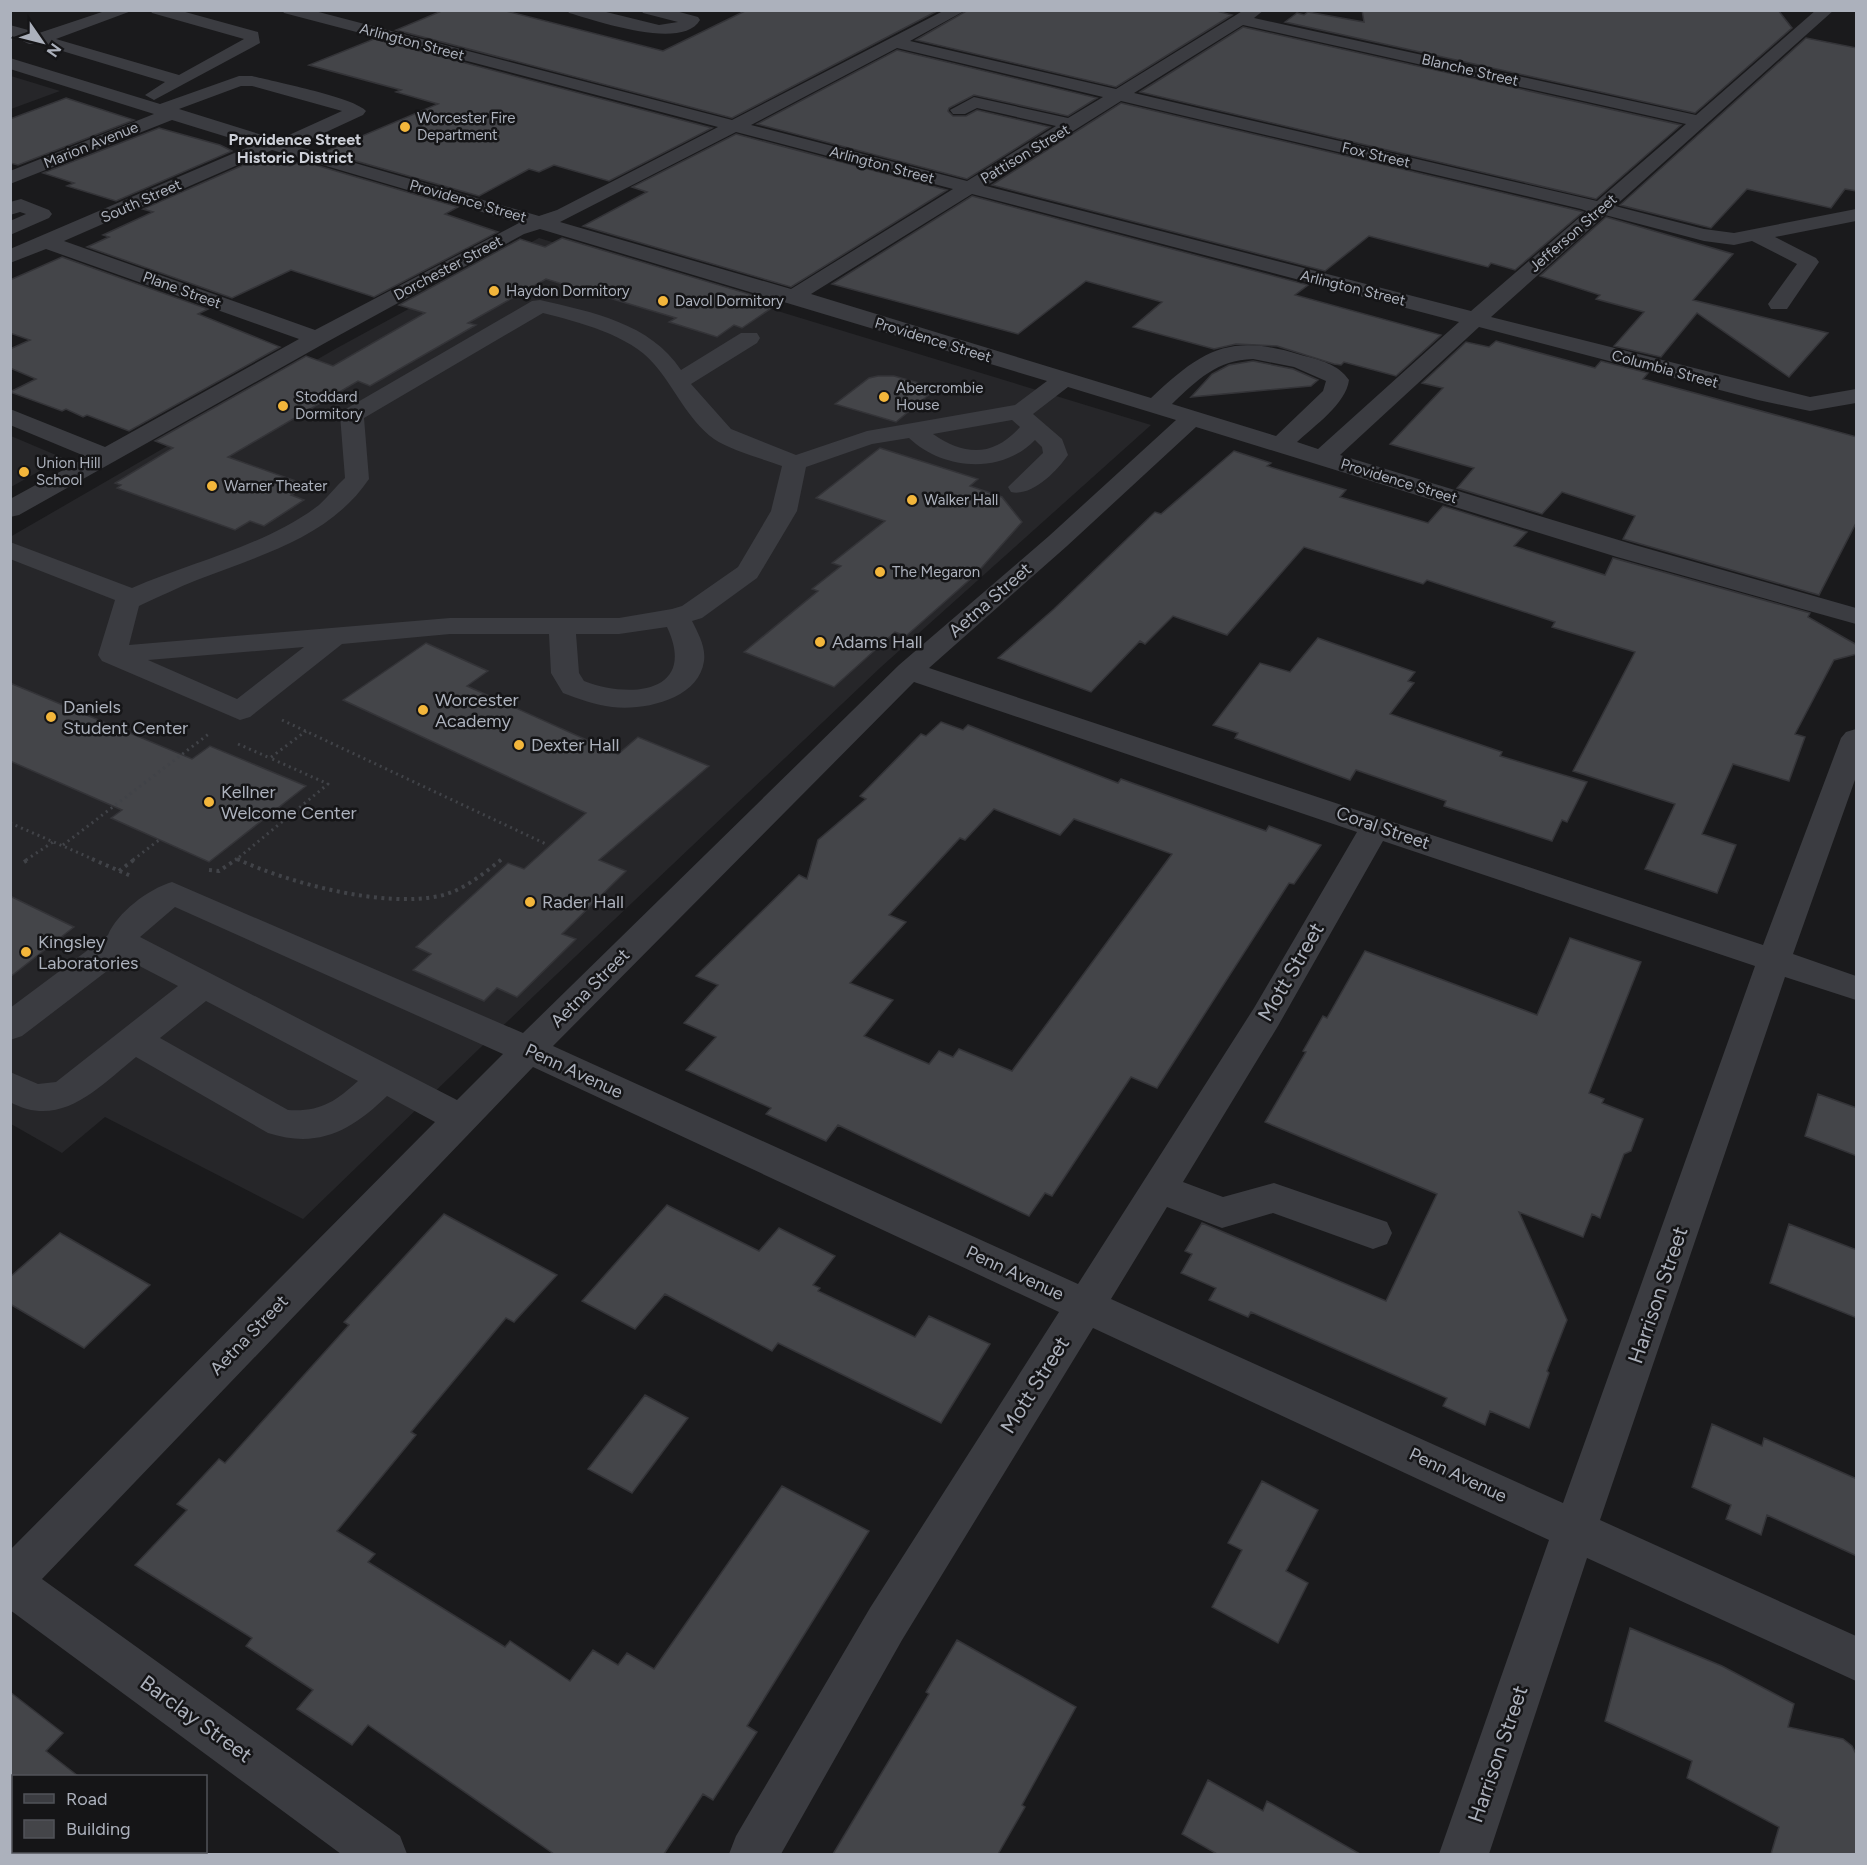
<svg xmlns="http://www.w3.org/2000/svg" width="1867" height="1865" viewBox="0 0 1867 1865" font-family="Figtree,sans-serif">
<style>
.built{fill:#262629}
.building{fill:#444549;stroke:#343438;stroke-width:1.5;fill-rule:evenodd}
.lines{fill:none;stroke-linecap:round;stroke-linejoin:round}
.path-far1{stroke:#414348;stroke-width:3;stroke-dasharray:2 4;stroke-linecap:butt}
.path{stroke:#414348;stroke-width:4;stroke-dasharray:3 4.5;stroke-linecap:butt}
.minor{fill:#3b3c41;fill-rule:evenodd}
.poi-dot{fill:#f3b63b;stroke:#151517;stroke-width:2}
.labels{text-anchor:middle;stroke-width:5;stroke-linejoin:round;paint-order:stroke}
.far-street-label{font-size:15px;fill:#acb1bc;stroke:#151517}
.far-poi-label{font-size:15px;fill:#acb1bc;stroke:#151517;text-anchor:start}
.far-neighbourhood-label{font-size:16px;font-weight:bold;fill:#cdd0d8;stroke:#151517}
.street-label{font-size:18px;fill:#acb1bc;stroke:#151517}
.poi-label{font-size:18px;fill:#acb1bc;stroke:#151517;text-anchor:start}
.near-street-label{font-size:21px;fill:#acb1bc;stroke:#151517}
</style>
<rect width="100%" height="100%" fill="#1a1a1c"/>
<path class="built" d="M11,76L60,91L11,109Z
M539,238L1151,425L881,667L538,992L303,1219L105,1117L62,1153L11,1124L10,537L337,348Z
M10,436H11L63,458L11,487Z"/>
<path class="building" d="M444,10H502L663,51L747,10H939L732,118L396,30Z
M968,10H1213L1232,15L1116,87L916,40Z
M1362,10H1778L1792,28L1695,113L1285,22L1297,13L1304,15L1308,12L1364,22Z
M1243,27L1681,125L1596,199L1140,92Z
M1806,38L1857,48V191L1845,189L1831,208L1747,189L1711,228L1620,205Z
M374,39L712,128L609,181L554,165L539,172L529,169L479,196L324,152L438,104L396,92L401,90L309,65Z
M897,50L1097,98L1068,116L974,95L949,108L948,111L953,116H966L977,110L1050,127L967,179L757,124Z
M66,98L134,120L18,165L10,163V119Z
M1121,103L1580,211L1583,212L1515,270L1491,263L1488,267L1369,236L1325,271L992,185Z
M159,128L220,145L232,151L116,201L67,186L74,183L43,173Z
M736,134L947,190L791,287L583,226L647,192L632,187Z
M257,159L290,166L302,161L458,207L445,214L498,232L374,297L291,270L232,298L87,247L109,237L103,235L153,212L143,209Z
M972,196L1308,285L1295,295L1441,335L1396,376L1344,362L1341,365L1334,364L1277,346L1236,344L1214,349L1133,327L1162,302L1086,281L1018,334L832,284Z
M1606,217L1733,254L1693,300L1828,333L1789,377L1697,313L1661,357L1614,346L1644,312L1596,299L1600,295L1540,276Z
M562,238L779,303L742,328L734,325L717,337L669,322L676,318L546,279L468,323L476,325L370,386L358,381L228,457L307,485L291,495L304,500L264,526L250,521L235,530L117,488L121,485L115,483L173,448L155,441L306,356L333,366L425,313L399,305L520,239L545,247Z
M62,257L208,309L198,314L280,347L129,431L87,415L83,417L66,409L62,411L10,392L36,379L10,368V349L30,340L10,333V280Z
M1496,341L1595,368L1601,361L1648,373L1643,379L1857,437V521L1819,595L1623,539L1635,516L1562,492L1542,514L1457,488L1474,468L1390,444L1443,388L1422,383L1466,342L1489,347Z
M1253,361L1293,369L1318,380L1311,386L1191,397L1212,374L1229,365Z
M878,376H894L937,388L896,422L835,404L869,378Z
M880,448L978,479L970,486L1002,497L1022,522L975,575L906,636L895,632L834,687L744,652L818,591L812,589L841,566L832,563L885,521L816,498Z
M1234,451L1271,463L1267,466L1346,490L1340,497L1428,523L1443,506L1527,532L1514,546L1605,575L1613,558L1810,613L1808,617L1857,645V654L1834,660L1795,734L1805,737L1789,781L1733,764L1702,834L1736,845L1717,893L1645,869L1675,804L1573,771L1635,652L1552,627L1555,622L1427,580L1423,584L1304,547L1227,635L1173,616L1145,644L1140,641L1091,692L998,658L1054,609L1155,512L1161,514Z
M1318,638L1415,672L1408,681L1414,683L1390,714L1502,752L1500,756L1587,782L1567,822L1562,820L1552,841L1444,806L1446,801L1356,770L1350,780L1235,738L1238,733L1213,725L1260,663L1290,672Z
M426,643L488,671L467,686L618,754L638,737L709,766L599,860L626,871L562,934L576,939L517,997L497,988L484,1001L413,970L431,954L416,947L508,863L524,869L586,813L343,700Z
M10,683L192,759L210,746L306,786L209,862L111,818L122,810L10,761Z
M941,722L963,730L968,725L1118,783L1121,779L1266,831L1269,826L1321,845L1294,884L1289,883L1157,1088L1131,1077L1052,1196L1045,1193L1029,1216L838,1125L826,1141L766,1114L771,1108L686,1070L716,1037L684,1023L718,985L696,976L799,875L807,879L818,840L866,799L860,796L921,734L926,736ZM994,809L1060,835L1074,819L1172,854L1012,1071L959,1049L953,1057L939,1051L929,1064L864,1036L893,1000L850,983L906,922L889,915L960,838L965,840Z
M10,896L74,927L10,977Z
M1570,938L1641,962L1589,1093L1604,1099L1602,1103L1643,1119L1631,1151L1624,1154L1600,1218L1592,1214L1583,1237L1519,1212L1567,1320L1547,1371L1549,1373L1529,1428L1490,1411L1485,1425L1443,1406L1447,1398L1251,1312L1248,1317L1209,1300L1216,1288L1181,1273L1192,1254L1185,1251L1202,1223L1386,1301L1437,1194L1265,1122L1306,1052L1303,1051L1323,1016L1327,1018L1365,951L1537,1015Z
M1818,1094L1857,1108V1156L1805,1136Z
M667,1205L759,1251L779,1228L835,1256L813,1285L820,1288L818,1291L915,1337L929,1316L990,1344L941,1423L778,1343L772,1351L665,1294L635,1329L582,1301Z
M444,1214L557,1275L514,1322L506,1318L411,1432L416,1435L337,1531L375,1554L368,1562L505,1647L510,1641L570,1681L593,1650L618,1665L627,1653L654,1669L782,1486L869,1531L747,1726L757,1732L713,1800L703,1794L664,1854H554L368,1725L352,1745L297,1709L313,1690L246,1646L252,1638L135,1565L187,1510L177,1504L219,1459L225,1463L349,1325L344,1322Z
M1789,1224L1857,1250V1318L1770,1283Z
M60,1233L150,1285L84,1348L10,1304V1277Z
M645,1395L688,1418L632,1493L588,1469Z
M1712,1424L1762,1446L1764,1438L1857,1479V1556L1767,1515L1761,1535L1726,1519L1731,1505L1692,1487Z
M1262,1481L1318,1510L1286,1571L1308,1583L1278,1643L1212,1607L1242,1550L1228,1543Z
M1630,1628L1722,1666L1794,1704L1788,1727L1843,1739L1852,1746L1857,1756V1854H1771L1779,1827L1687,1778L1692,1761L1605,1721Z
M957,1640L1076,1707L1022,1805L1025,1807L998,1854H833L929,1694L926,1692Z
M10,1692L63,1733L46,1751L78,1776H14V1785L10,1788Z
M1208,1780L1263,1811L1267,1801L1360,1854H1217L1182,1834Z"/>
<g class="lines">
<path class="path-far1" d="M282,720L546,844
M238,744L270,758
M10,823L95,860
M63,845L210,733
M26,860L53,842
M133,860L159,840
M235,860L237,859
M240,860L237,859L328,784L270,758L306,731"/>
<path class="path" d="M92,859L131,876
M237,859C289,883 382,908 439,896C463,891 483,874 502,859
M24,862L29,859
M209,870L219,871L237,859
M119,871L135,859"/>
<path class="minor" d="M108,10H134L56,39L179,75L244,39L152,13L150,10H178L258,32L260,43L154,100L145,95L165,82L39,44H29L10,35V25L39,33Z
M282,10H311L732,120L945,10H966L910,41L1116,89L1244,10H1264L1254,18L1696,115L1816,10H1834L1615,206L1704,229L1734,233L1856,209V221L1775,237L1816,258L1819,262L1787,309H1771L1768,304L1797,264L1752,241L1734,245L1704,241L1605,215L1491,317L1810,397L1856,389V403L1810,411L1758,400L1479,327L1340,455L1635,545L1856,608V624L1617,557L1196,427L1067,546L929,668L1763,945L1841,738L1846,732L1856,729V777L1793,954L1856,976V1000L1785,977L1600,1520L1856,1636V1681L1587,1558L1489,1854H1439L1549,1540L1093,1328L902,1640L781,1854H729L736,1836L870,1608L1059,1312L533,1067L42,1579L400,1836L407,1854H341L10,1610V1550L435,1122L387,1096C351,1131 318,1149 268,1133L136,1057C99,1087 61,1130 10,1102V1072L38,1084L56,1082L178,986L124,958L22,1036L10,1040V1008L108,935C117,913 148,889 172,882L523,1033L899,665L1049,536L1176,420L1068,387L1033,414L1062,439L1068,455C1057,471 1032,497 1011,492L1008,487L1043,453L1042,447L1035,440C1001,475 943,470 909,438L872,444L806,467L797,511L757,578L702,618L692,621C698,633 706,647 704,661C699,699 644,711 612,707C595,705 579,699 563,693L551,673L549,634H450L342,644L250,717L240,720L102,661L98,655L115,600L10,559V542L132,588C192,562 267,545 319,505C328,497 336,486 345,478L340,415L344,410L532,301L540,300C592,312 650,323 681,370L741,333H757L760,338L757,343L691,384L731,429L796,455L867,431L1015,405L1047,381L540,229L524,234L325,343L19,515L10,517V499L87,457L10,425V409L105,447L299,339L46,249L10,263V249L253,145L172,120L10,184V171L154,114L10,69V58L160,104L239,76H252C272,81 356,98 366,111L363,115L296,146L539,216L557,210L718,127L284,13ZM1243,25L1686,124L1597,201L1134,93ZM897,48L1103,97L1068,118L974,97L950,110L953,114H965L977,108L1056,126L967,181L751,125ZM241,86H252L342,111L278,140L179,109ZM1121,101L1581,209L1587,211L1471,311L986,186ZM736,132L953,189L791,289L560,222ZM272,150L519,223L315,330L64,241ZM972,194L1459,322L1318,449L1297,442C1314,426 1346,404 1349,380C1338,364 1320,360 1301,355C1230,333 1203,349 1151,398L811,294ZM543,313C578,322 630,335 654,364C675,388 687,419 714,439C730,450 763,459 782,466L771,511L738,567L682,606L672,609L619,618H450L129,645L139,606L143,604C161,596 179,587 197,580C260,555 329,538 369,479L364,418ZM1253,359L1294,367L1326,381L1323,391L1276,436L1172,404C1197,380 1217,360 1253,359ZM1012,420L1020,427C993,457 965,456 933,434ZM667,627C698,693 630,699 584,681L579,673L576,634H619ZM304,647L237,699L148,660ZM914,682L1357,832L1254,1008L1078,1284L553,1046ZM1383,841L1755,966L1563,1503L1111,1299L1167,1207L1222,1228L1273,1213L1373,1249L1387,1244L1392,1233L1387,1222L1274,1183L1223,1197L1183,1182L1278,1026ZM175,907L503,1054L457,1100L140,937ZM206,1001L358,1081C335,1102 320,1112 288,1110L160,1038Z
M567,10H598L659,25L678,22L643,13L641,10H672L698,17L700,20C682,51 598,21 569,13Z
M21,199L49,210L52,214L49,218L10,235V221L26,214L20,212L10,215V202Z"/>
</g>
<g class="poi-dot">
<circle cx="405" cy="127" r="6"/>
<circle cx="494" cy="291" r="6"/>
<circle cx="663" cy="301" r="6"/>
<circle cx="884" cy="397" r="6"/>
<circle cx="283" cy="406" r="6"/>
<circle cx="24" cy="472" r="6"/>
<circle cx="212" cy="486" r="6"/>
<circle cx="912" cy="500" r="6"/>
<circle cx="880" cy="572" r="6"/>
<circle cx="820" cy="642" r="6"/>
<circle cx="423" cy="710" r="6"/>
<circle cx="51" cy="717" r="6"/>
<circle cx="519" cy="745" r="6"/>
<circle cx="209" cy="802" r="6"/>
<circle cx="530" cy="902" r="6"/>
<circle cx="26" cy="952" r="6"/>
</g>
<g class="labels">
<g class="far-street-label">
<text transform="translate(412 42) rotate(15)" y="5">Arlington Street</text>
<text transform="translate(1470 70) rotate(13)" y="5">Blanche Street</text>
<text transform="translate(91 145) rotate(-22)" y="5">Marion Avenue</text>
<text transform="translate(1025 154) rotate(-31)" y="5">Pattison Street</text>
<text transform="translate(1376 155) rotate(13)" y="5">Fox Street</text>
<text transform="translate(882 165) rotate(15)" y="5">Arlington Street</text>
<text transform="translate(141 201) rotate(-24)" y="5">South Street</text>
<text transform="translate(468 201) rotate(16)" y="5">Providence Street</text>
<text transform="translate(1573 233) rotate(-41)" y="5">Jefferson Street</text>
<text transform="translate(448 268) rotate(-28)" y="5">Dorchester Street</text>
<text transform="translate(1353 288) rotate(14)" y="5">Arlington Street</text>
<text transform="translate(182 290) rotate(20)" y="5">Plane Street</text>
<text transform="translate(933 340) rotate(17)" y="5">Providence Street</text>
<text transform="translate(1665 369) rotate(15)" y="5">Columbia Street</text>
<text transform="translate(1399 481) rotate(17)" y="5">Providence Street</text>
</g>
<g class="far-poi-label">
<text x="417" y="123">Worcester Fire<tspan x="417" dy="17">Department</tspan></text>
<text x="506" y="296">Haydon Dormitory</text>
<text x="675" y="306">Davol Dormitory</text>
<text x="896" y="393">Abercrombie<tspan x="896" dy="17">House</tspan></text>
<text x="295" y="402">Stoddard<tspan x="295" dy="17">Dormitory</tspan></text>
<text x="36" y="468">Union Hill<tspan x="36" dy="17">School</tspan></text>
<text x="224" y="491">Warner Theater</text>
<text x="924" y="505">Walker Hall</text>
<text x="892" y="577">The Megaron</text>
</g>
<g class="far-neighbourhood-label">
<text x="295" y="145">Providence Street<tspan x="295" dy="18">Historic District</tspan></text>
</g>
<g class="street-label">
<text transform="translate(990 600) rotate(-41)" y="6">Aetna Street</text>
<text transform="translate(1383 828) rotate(19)" y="6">Coral Street</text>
<text transform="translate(590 988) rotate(-45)" y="6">Aetna Street</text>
<text transform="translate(574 1071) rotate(25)" y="6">Penn Avenue</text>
<text transform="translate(1015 1273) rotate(25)" y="6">Penn Avenue</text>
<text transform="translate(249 1335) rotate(-46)" y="6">Aetna Street</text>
<text transform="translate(1458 1475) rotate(25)" y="6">Penn Avenue</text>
</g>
<g class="poi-label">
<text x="832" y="648">Adams Hall</text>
<text x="435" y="706">Worcester<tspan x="435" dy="21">Academy</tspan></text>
<text x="63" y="713">Daniels<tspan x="63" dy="21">Student Center</tspan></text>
<text x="531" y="751">Dexter Hall</text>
<text x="221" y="798">Kellner<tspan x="221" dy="21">Welcome Center</tspan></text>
<text x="542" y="908">Rader Hall</text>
<text x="38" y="948">Kingsley<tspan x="38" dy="21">Laboratories</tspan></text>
</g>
<g class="near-street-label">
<text transform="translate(1291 972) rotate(-60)" y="7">Mott Street</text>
<text transform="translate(1658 1295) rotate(-71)" y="7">Harrison Street</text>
<text transform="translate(1035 1385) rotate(-58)" y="7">Mott Street</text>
<text transform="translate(196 1719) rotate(36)" y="7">Barclay Street</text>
<text transform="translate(1498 1754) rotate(-71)" y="7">Harrison Street</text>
</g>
</g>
<rect width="1867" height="1865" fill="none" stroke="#acb1bc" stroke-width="24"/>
<rect x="12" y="1775" width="195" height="78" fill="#151517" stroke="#515359" stroke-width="1.5"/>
<rect x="24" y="1794" width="30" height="9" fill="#3b3c41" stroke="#515359" stroke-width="1.5"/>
<text x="66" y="1805" font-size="18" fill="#acb1bc">Road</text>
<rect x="24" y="1820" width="30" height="18" fill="#444549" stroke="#515359" stroke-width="1.5"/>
<text x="66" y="1835" font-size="18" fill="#acb1bc">Building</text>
<g transform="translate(42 42) rotate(125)" stroke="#151517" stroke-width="4.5" paint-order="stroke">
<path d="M0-4.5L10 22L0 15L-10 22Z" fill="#acb1bc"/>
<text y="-9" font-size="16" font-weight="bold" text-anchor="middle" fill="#acb1bc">N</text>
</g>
</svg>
